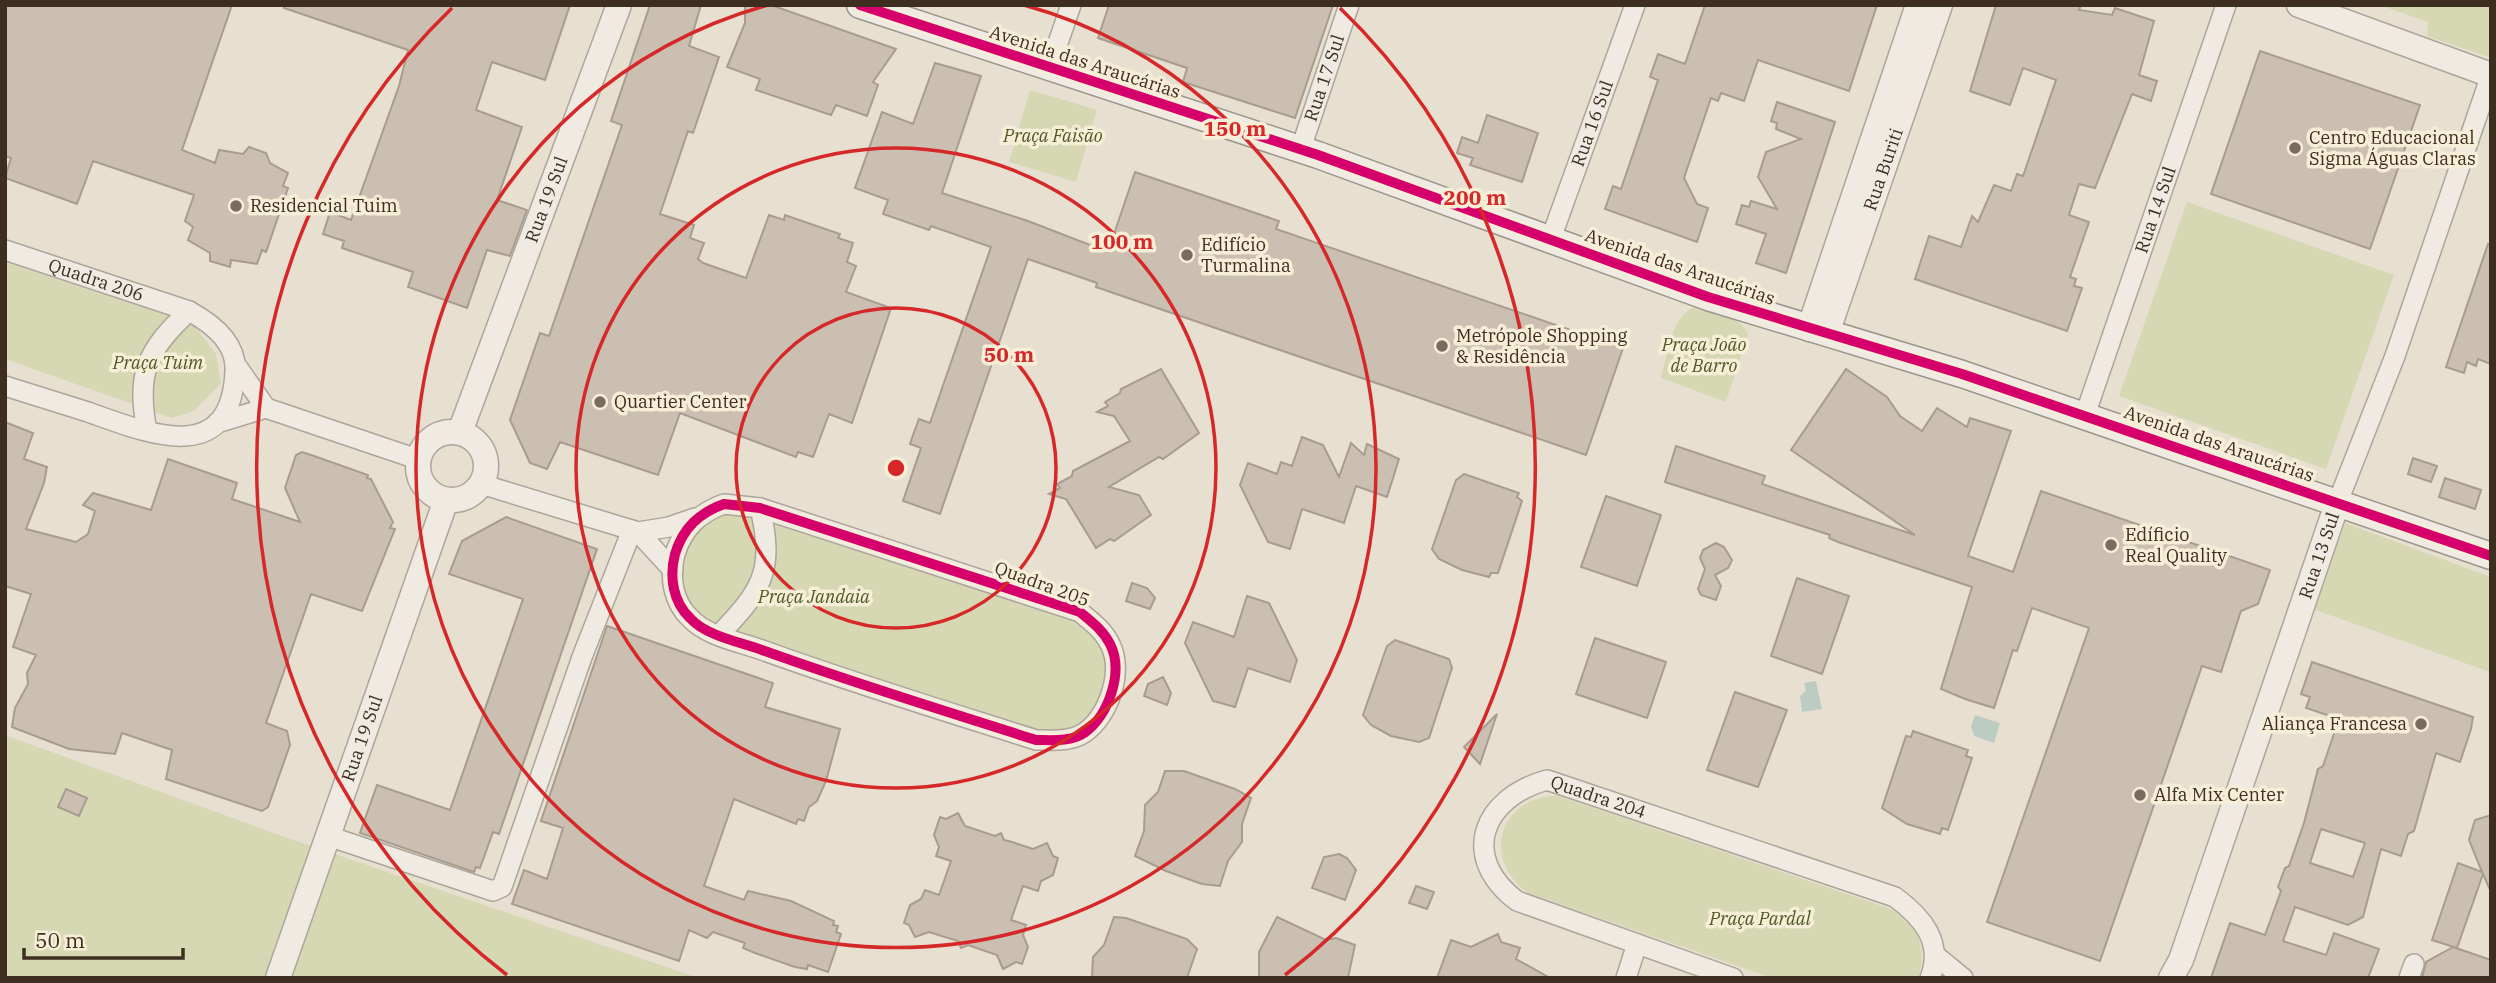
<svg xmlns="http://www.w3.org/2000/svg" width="2496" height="983" viewBox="0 0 2496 983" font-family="'IBM Plex Serif',serif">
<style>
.green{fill:#d6d7b3}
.water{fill:#bcccc2}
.building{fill:#cbbfb2;stroke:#a89c90;stroke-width:2;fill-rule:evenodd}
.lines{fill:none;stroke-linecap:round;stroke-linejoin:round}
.minor-casing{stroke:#ada599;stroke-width:22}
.tertiary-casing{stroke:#ada599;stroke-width:27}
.secondary-casing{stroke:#9c958a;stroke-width:29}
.minor{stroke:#efebe3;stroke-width:19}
.tertiary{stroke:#efebe3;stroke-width:24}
.secondary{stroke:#efebe3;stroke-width:26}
.cycleway-casing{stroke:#f7eed8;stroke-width:15}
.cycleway{stroke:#d6006c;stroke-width:10}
.ring{fill:none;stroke:#d62828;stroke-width:3.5}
.poi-dot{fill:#786c5e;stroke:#f7eed8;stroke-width:2.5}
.labels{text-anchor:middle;stroke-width:7;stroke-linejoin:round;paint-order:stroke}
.street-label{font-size:18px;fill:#3d2e20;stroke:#f7eed8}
.park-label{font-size:18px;font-style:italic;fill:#4d5a26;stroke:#f7eed8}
.poi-label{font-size:18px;fill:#3d2e20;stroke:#f7eed8;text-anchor:start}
.centre{fill:#d62828;stroke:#f7eed8;stroke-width:3.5}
.ring-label{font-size:21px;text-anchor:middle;font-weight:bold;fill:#d62828;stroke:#f7eed8;stroke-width:7;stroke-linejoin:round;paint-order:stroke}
</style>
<rect width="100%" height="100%" fill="#e7e0d1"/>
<path class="green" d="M2380,5H2491V58L2427,36L2428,22Z
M1030,90L1097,110L1076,182L1009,162Z
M2187,202L2394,275L2326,469L2119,396Z
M5,262L193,324L216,354L221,383L194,411L172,418L5,359Z
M1695,307C1712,313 1741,316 1748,334L1726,402L1661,378C1667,357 1672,314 1695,307Z
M724,504L1080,612L1112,646L1103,711L1065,740L691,621L673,579L678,545Z
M2345,523L2491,577L2490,672L2313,609Z
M5,735L279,835L699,978H5Z
M1558,796L1894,910C1918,927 1928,950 1918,978H1772L1528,893C1481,860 1498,796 1558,796Z"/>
<path class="water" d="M1816,681L1822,709L1802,712L1800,696L1806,691L1804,683Z
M1975,715L2000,723L1994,743L1974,736L1971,726Z"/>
<path class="building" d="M5,5H232L182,150L215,163L219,150L243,154L249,147L266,153L270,163L288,173L283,186L288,188L266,252L262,250L257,264L231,260L230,267L210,261V253L188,240L193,227L185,221L194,195L93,161L77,204L5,178L11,158L5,156Z
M284,5H570L545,80L492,62L476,110L522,127L497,200L527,210L510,256L487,250L467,308L408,287L413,272L342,248L344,241L323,234L330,212L351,220L399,86L408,50L284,8Z
M650,5H701L689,46L719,57L693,133L688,131L660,214L694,225L690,238L704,243L698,259L703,263L746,278L769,215L784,220L785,215L840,234L838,238L853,243L847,262L856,266L846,292L891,308L852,423L829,414L813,457L798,452L796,457L680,413L658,475L560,442L547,469L530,463L510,420L540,333L549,336L622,125L611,121Z
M745,5H771L896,49L873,82L878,85L867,116L836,105L831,115L756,90L760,79L727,67L745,23Z
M1109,5H1333L1295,118L1183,82L1187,68L1098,38Z
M1705,5H1877L1849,91L1758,60L1744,101L1721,93L1718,101L1711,98L1684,178L1697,204L1708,208L1697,242L1605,209L1613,186L1621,189L1658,80L1650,77L1658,54L1685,64Z
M1996,5H2081L2079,10L2112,15L2115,8L2154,21L2139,75L2157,81L2151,101L2132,94L2095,188L2079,184L2069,215L2089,222L2070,277L2076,279L2074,286L2082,288L2067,331L1915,279L1929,236L1961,247L1972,216L1978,222L1994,185L2011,191L2017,174L2023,176L2056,80L2023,68L2010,105L1970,91Z
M2260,51L2420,105L2370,249L2211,194Z
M935,63L981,76L942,193L1028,221L1108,252L1135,172L1279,221L1276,229L1623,348L1586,455L1096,287L1097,283L1028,259L940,514L903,501L921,448L910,444L913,435L919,419L930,423L991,247L931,226L929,230L883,214L888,200L855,188L882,112L913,124Z
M1777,102L1835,122L1786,273L1756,263L1766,234L1736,224L1742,205L1749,207L1751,201L1777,209L1758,177L1766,152L1801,139L1776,129L1777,123L1771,121Z
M1487,115L1538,133L1522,182L1470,165L1473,158L1457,153L1462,137L1478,143Z
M2488,244H2491V364L2478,359L2476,366L2467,362L2464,373L2446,367Z
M1161,369L1199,433L1163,459L1159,457L1109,487L1139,495L1151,515L1114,541L1110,539L1096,548L1066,499L1049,494L1060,488L1057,484L1072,476L1073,471L1130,441L1114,416L1097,412L1108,406L1105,402L1120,393L1121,389Z
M1846,369L1887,397L1900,416L1922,431L1937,408L1967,427L1970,418L2011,431L1968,556L2013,572L2041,491L2270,570L2258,604L2241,611L2221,672L2202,666L2100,961L1987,922L2089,628L2032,608L2017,651L2013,650L1994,708L1965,699L1941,689L1972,587L1838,542L1829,538L1830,535L1665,482L1676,446L1765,476L1762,484L1915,535L1791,450Z
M5,422L33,433L24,459L47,467L44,483L26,529L76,542L88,534L95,511L83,505L93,493L151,510L168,459L237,483L232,499L300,522L285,488L296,455L302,452L314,456L368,475L367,478L371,479L393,522L390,528L395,529L362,611L311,594L266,723L287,731L290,745L268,807L262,811L166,779L172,750L122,733L115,754L69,749L12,727L15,708L28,684L27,673L36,655L13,647L31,594L5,586Z
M1302,437L1323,445L1339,477L1351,443L1364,455L1367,444L1399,459L1387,497L1356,486L1344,523L1302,509L1290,549L1268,542L1240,485L1248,463L1277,474L1281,462L1292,466Z
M2413,458L2437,466L2431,482L2408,474Z
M1464,474L1519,493L1517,497L1522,501L1498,573H1491L1489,577L1462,570L1439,559L1432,549L1456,480Z
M2445,478L2481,490L2475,509L2439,497Z
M1606,496L1661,515L1637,586L1581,567Z
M506,517L597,549L499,834L493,832L480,868L476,867L474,872L360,833L377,785L450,810L523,599L449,574L462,541Z
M1716,543L1724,547L1732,560L1728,568L1715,575L1721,586L1716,600L1701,595L1698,589L1705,569L1700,558L1703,550Z
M1797,578L1849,596L1822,674L1771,656Z
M1132,583L1147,588L1155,598L1150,609L1126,601Z
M1247,596L1269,603L1297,660L1290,682L1248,668L1235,707L1213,701L1185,643L1193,622L1234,637Z
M607,626L773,683L765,707L840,729L826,781L817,801L809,807L804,821L798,819L796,824L734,799L704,886L744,900L748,891L791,901L834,921L833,925L838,926L836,932L841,934L828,972L808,965L807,969L795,967L755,953L743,948L745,943L713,932L707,938L689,930L679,961L512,904L524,870L547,879L563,828L541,821Z
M1595,638L1666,662L1647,718L1576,694Z
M1395,640L1449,659L1452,668L1429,738L1419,742L1391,736L1371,725L1363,715L1387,646Z
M2312,662L2473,717L2471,729L2460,762L2436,753L2414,831L2408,834L2401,856L2381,849L2363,917L2348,925L2295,907L2283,941L2326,955L2334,933L2379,949L2368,978H2211L2230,923L2265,935L2281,891L2278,887L2285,868L2289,866L2304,823L2318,769L2323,766L2339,719L2306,708L2310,697L2301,694ZM2321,829L2365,843L2353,877L2310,863Z
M1163,677L1171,693L1167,705L1144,696L1148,684Z
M1735,692L1787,710L1758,787L1707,770Z
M1497,714L1480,764L1464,747Z
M1913,731L1968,750L1966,756L1972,758L1948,830L1942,828L1940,834L1907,824L1882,808L1906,736L1911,737Z
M1165,771H1184L1235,789L1251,798L1242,824V842L1228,861L1220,886L1202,884L1166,871L1135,856L1144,831L1145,805L1158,792Z
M66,789L87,798L79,816L58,807Z
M958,813L965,826L995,836L1001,833L1004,840L1012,842L1033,849L1047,843L1053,856L1058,858L1053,875L1041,881L1038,891L1023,886L1011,920L1026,925L1023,935L1028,947L1022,964L1016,962L1003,969L997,955L968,945L961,948L958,941L929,932L915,937L909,925L904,923L910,905L921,899L925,890L939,895L951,861L936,856L939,847L934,835L940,817L946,819Z
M2491,815V892L2483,874L2457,948L2432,940L2458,863L2482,872L2469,840L2475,820Z
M1339,854L1347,858L1356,870L1345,900L1312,888L1324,857Z
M1416,886L1434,892L1427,909L1409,903Z
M1114,917L1126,918L1187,939L1197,949L1187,978H1092L1093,957L1104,945Z
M1277,917L1326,940L1336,938L1355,945L1348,978H1259V952Z
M1498,934L1501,942L1520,948L1516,959L1550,978H1437L1451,940L1471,947Z
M2453,947L2491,960V978H2422L2426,962Z"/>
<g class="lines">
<defs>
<g id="minor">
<path d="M1049,69L1071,5"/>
<path id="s1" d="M1300,151L1349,5"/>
<path id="s2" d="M1548,239L1554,230L1635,5"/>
<path id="s3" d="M5,250L189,311C211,323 237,343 235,371C231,469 147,433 88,412C60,403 33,395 5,386"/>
<path d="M236,365L266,408"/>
<path id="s4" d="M2085,415L2226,5"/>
<path d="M217,423L266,408L417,459"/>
<path d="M147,431C136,374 146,351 189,311"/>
<path d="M481,484L638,532L669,527L695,518"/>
<path d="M724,504L760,508L1080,612C1092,622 1103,630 1110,644C1124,671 1109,716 1084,733C1070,742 1052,740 1036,740C945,711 853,683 762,650C740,642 706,636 690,618C673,602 669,577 675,554C683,528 699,513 724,504Z"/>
<path d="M2337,504L2395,356L2491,75"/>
<path d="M638,532L673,570"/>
<path d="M719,635C762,590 775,571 760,508"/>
<path d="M328,836L493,891L502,887L582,657L632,530"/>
<path d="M1935,955L1963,978"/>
<path d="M1626,978L1637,944"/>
<path id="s5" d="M1733,978L1517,901C1459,857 1482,798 1547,780L1895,897C1922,917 1944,942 1930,978"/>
<path d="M2409,978L2414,964"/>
</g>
<g id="tertiary">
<path d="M2299,5L2491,75"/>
<path d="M1809,329L1918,5"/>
<path id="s6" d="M1827,333L1940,5"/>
<circle cx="452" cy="466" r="34"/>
<path id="s7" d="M460,432L619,5"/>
<path id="s8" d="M278,978L446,500"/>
<path id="s9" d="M2171,978L2181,960L2337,504"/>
</g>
<path id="secondary" d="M860,5L1318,155L1708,297L1962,374L2491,556"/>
</defs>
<use href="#minor" class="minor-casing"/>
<use href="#tertiary" class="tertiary-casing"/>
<use href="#secondary" class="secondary-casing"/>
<use href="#minor" class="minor"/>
<use href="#tertiary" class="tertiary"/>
<use href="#secondary" class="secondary"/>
<defs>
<path id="cycleway" d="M860,5L1318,155L1708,297L1962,374L2491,556
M724,504L760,508L1080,612C1092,622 1103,630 1110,644C1124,671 1109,716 1084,733C1070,742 1052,740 1036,740C945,711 853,683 762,650C740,642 706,636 690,618C673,602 669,577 675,554C683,528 699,513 724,504Z"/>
</defs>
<use href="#cycleway" class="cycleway-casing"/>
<use href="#cycleway" class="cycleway"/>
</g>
<g class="ring">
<circle cx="896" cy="468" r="160"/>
<circle cx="896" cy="468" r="320"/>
<path d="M1024 5A480 480 0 1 1 768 5"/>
<path d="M507 975A639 639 0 0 1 452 8M1340 8A639 639 0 0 1 1285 975"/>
</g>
<g class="poi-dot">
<circle cx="2295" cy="148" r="7"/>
<circle cx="236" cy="206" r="7"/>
<circle cx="1187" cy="255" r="7"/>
<circle cx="1442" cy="346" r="7"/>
<circle cx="600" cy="402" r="7"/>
<circle cx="2111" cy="545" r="7"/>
<circle cx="2421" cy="724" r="7"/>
<circle cx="2140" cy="795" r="7"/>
</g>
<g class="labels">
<g class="street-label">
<text transform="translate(1085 62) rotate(18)" y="6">Avenida das Araucárias</text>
<text dy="6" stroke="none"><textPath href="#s1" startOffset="77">Rua 17 Sul</textPath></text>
<text dy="6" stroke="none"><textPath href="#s2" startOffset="124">Rua 16 Sul</textPath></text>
<text dy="6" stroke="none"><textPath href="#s6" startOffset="173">Rua Buriti</textPath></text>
<text dy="6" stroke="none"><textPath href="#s7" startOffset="248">Rua 19 Sul</textPath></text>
<text dy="6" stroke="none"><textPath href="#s4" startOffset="217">Rua 14 Sul</textPath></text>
<text transform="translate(1680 267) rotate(19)" y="6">Avenida das Araucárias</text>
<text dy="6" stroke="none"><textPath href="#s3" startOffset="96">Quadra 206</textPath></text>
<text transform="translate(2219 444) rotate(19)" y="6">Avenida das Araucárias</text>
<text dy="6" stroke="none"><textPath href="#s9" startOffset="448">Rua 13 Sul</textPath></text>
<text transform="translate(1042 584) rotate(20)" y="6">Quadra 205</text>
<text dy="6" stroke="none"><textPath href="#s8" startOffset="254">Rua 19 Sul</textPath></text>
<text dy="6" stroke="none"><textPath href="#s5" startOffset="448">Quadra 204</textPath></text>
</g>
<g class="park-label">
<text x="1053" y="142">Praça Faisão</text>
<text x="1704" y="351">Praça João<tspan x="1704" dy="21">de Barro</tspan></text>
<text x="158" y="369">Praça Tuim</text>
<text x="814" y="603">Praça Jandaia</text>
<text x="1760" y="925">Praça Pardal</text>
</g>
<g class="poi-label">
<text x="2309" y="144">Centro Educacional<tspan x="2309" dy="21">Sigma Águas Claras</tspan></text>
<text x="250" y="212">Residencial Tuim</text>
<text x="1201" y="251">Edifício<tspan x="1201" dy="21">Turmalina</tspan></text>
<text x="1456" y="342">Metrópole Shopping<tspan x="1456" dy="21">&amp; Residência</tspan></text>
<text x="614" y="408">Quartier Center</text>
<text x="2125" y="541">Edíficio<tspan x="2125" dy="21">Real Quality</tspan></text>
<text x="2407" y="730" text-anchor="end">Aliança Francesa</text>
<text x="2154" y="801">Alfa Mix Center</text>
</g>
</g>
<circle cx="896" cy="468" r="10" class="centre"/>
<g class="ring-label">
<text x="1235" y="136">150 m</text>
<text x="1475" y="205">200 m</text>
<text x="1122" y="249">100 m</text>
<text x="1009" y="362">50 m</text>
</g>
<rect width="2496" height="983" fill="none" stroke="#3d2e20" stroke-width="14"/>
<path d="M24 948v10h159v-10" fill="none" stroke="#3d2e20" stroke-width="3.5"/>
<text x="35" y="948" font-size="21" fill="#3d2e20" stroke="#f7eed8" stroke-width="5" paint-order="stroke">50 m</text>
</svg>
